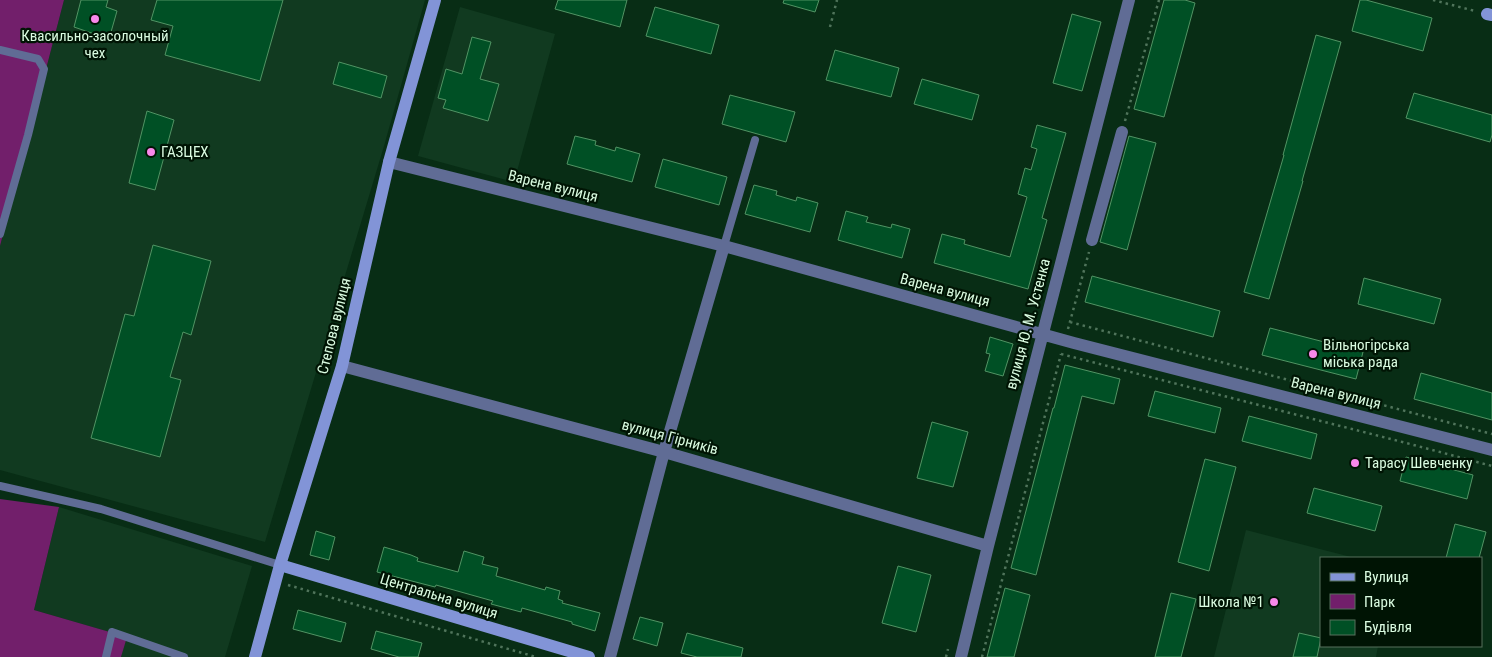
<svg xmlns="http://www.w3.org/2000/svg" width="1492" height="657" viewBox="0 0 1492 657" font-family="'Roboto Condensed',sans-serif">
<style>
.built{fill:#113a20}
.green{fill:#721f6b}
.building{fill:#005025;stroke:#519464}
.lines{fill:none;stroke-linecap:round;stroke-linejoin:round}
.path{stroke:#50745b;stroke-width:2.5;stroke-dasharray:2.5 4;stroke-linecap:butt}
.lane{stroke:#606c95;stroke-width:8}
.street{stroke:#606c95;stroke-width:12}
.secondary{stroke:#8294d7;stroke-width:12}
.poi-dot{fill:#f888ea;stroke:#001404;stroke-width:2}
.labels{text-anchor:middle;stroke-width:4.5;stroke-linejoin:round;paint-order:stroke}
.poi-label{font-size:15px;fill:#dafce1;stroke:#001404;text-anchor:start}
.street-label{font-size:15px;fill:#dafce1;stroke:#001404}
</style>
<rect width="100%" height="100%" fill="#082d15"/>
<path class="built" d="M64,0H425L384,146L265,542L0,470V246Z
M460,7L555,34L514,182L418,156Z
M59,507L252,566L225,657H121L126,637L34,610Z
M1246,530L1355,558H1321V646H1378L1376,657H1214Z"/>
<path class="green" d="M0,0H64L0,246Z
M0,499L59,507L34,610L127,637L121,657H0Z"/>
<path class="building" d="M81,0H108L106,7L117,11L109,39L74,27Z
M157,0H283L260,81L165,55L173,26L151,20Z
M558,0H627L620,27L555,9Z
M784,0H819L815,12L783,3Z
M1164,0H1185L1195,3L1164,117L1134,109Z
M1360,0H1366L1432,18L1423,51L1352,31Z
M655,7L719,25L711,54L646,36Z
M1072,14L1101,22L1082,91L1053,83Z
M1316,35L1341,42L1302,181H1303L1269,299L1244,292L1284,155H1283Z
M472,37L491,42L480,79L499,84L488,121L443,108L446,100L438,98L446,69L462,74Z
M835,50L899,68L891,97L826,80Z
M339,62L387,76L381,98L333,84Z
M922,79L979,95L972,120L914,104Z
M1414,93L1492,115V135L1490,142L1406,118Z
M730,95L795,112L786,142L722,124Z
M147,111L174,120L155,190L129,183Z
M1037,125L1066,133L1042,218L1047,220L1028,289L934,263L942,234L965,240L964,244L1010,257L1027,197L1018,194L1025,168L1031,170L1037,149L1031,147Z
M575,136L596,141L595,145L615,151L616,147L640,154L632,182L567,164Z
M1129,136L1156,143L1127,250L1100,242Z
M663,159L727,177L719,205L655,187Z
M754,185L777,191L776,195L796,201L797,197L818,203L810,232L745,214Z
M846,211L868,217L866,222L891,228L892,224L910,229L902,258L838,240Z
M153,245L211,261L191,335L183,332L170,377L181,380L160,457L91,438L125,314L134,316Z
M1092,276L1220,311L1213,337L1085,302Z
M1364,278L1441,299L1434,324L1358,304Z
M1270,328L1363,352L1356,379L1262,355Z
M990,337L1013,344L1003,376L985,371L990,354L986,353Z
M1065,365L1120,379L1114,404L1082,396L1036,575L1011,568L1053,408H1054Z
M1421,373L1492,393V420L1414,399Z
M1155,391L1221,408L1215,433L1148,416Z
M1249,416L1317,434L1311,459L1242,441Z
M932,422L968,432L953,487L917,478Z
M1406,457L1473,475L1467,499L1400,481Z
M1205,459L1236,467L1209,571L1178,562Z
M1314,488L1382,506L1375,531L1307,513Z
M1455,524L1486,532L1479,558H1446Z
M316,531L335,537L329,560L310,555Z
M384,547L411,555L418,558L417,561L458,572L464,551L484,557L482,564L498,568L496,576L545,590L546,587L560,591L558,599L563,601L562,603L600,613L595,631L572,624V622L522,608L521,612L491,604L493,601L436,585L435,587L377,572Z
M898,566L931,575L916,632L882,623Z
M1005,588L1030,595L1014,657H987Z
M1171,593L1196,599L1181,657H1155Z
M298,610L346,623L341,642L293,629Z
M640,617L663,623L657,646L633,639Z
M376,631L422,643L418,657H399L371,649Z
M687,633L743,648L741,657H697L681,653Z
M1299,633L1321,638L1317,657H1293Z"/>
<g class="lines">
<path class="path" d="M1433,0L1475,11
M830,27L837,0
M1125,121L1159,0
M1070,322L1492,434
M1068,329L1089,252
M1061,354L1410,444L1492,466
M288,585L536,657
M946,657L948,649
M982,657L1061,354"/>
<path class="lane" d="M0,50L38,59L44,69L28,135L0,234
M724,246L755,140
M0,486L101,509L280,565
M106,657L112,632L184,657"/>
<path class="street" d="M389,162L724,246L1074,343L1492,450
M1092,240L1122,132
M342,366L664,452L988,546
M610,657L664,452L724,246
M961,657L988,546L1129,0"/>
<path class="secondary" d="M1487,14L1492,15
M280,565L589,657
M255,657L280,565L342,366L389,162L435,0"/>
</g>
<g class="poi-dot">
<circle cx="95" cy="19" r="5"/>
<circle cx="151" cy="152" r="5"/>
<circle cx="1313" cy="354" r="5"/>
<circle cx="1355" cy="463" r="5"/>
<circle cx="1274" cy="602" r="5"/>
</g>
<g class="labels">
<g class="poi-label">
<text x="95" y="41" text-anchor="middle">Квасильно-засолочный<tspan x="95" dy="17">чех</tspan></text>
<text x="161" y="157">ГАЗЦЕХ</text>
<text x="1323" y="350">Вільногірська<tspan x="1323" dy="17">міська рада</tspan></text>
<text x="1365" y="468">Тарасу Шевченку</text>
<text x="1264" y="607" text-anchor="end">Школа №1</text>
</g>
<g class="street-label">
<text transform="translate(553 186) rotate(14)" y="5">Варена вулиця</text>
<text transform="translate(945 290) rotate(15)" y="5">Варена вулиця</text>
<text transform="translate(1028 324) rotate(-75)" y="5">вулиця Ю. М. Устенка</text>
<text transform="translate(334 326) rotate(-76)" y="5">Степова вулиця</text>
<text transform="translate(1336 393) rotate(14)" y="5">Варена вулиця</text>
<text transform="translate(670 437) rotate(15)" y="5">вулиця Гірників</text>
<text transform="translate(439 596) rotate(17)" y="5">Центральна вулиця</text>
</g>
</g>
<rect x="1320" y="557" width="162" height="90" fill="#001404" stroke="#57715c"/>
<rect x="1330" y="573" width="25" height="8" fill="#8294d7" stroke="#57715c"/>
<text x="1364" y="582" font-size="15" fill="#dafce1">Вулиця</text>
<rect x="1330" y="594" width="25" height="15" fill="#721f6b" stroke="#57715c"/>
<text x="1364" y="607" font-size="15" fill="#dafce1">Парк</text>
<rect x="1330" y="620" width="25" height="15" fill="#005025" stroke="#57715c"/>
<text x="1364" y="632" font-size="15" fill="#dafce1">Будівля</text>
</svg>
